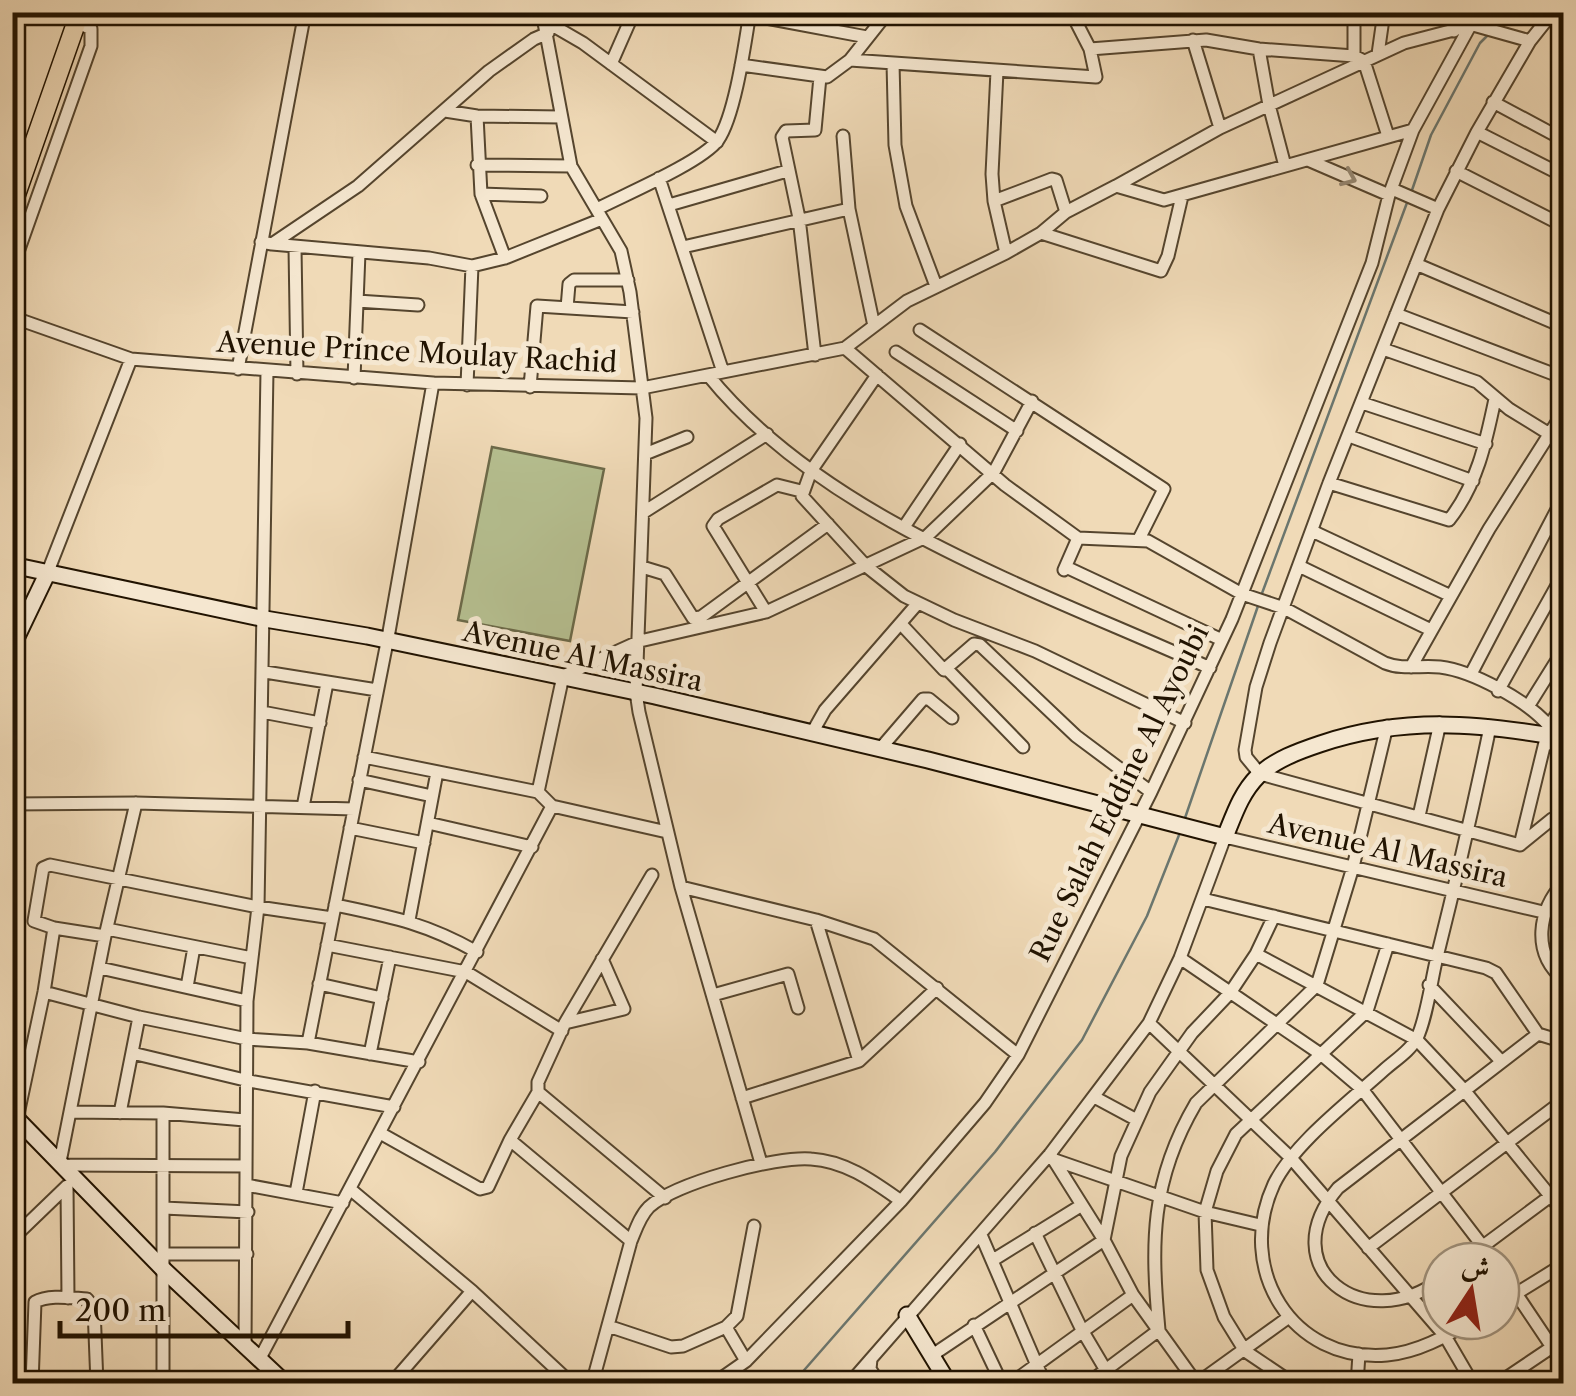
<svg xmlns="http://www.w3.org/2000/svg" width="1576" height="1396" viewBox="0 0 1576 1396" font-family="'Libre Caslon Text',Amiri,serif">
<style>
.grass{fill:#b6c091;stroke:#6c6a49;stroke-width:2.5}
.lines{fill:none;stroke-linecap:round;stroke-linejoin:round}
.stream{stroke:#6b766e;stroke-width:2.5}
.street-casing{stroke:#55452e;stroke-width:15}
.secondary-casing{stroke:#211301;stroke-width:19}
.primary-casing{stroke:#211301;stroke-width:21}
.street{stroke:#f5e7d0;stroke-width:11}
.secondary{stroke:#f5e7d0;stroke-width:15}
.primary{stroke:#f0dab7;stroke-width:18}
.oneway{stroke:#968873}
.labels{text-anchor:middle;stroke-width:10;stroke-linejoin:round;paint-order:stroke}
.street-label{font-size:28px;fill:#211301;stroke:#f5e7d0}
</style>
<rect width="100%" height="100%" fill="#f0dab7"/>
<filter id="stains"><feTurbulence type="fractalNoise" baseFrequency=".002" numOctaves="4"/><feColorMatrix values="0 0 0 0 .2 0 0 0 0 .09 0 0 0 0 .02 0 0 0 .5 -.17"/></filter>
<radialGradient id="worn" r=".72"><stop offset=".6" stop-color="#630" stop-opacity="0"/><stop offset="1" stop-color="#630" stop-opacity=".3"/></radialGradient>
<path class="grass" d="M492,447L604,469L570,641L458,620Z"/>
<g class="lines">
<path class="stream" d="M1497,25L1511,12
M1411,193L1431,135L1480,43L1488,35
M1261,596L1408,200
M1185,818L1259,603
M792,1384L995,1152L1082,1040L1147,916L1181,830"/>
<defs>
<path id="street" d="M542,12L571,166L621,251L630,292L646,418L636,692L639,712L681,887L761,1163
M750,15L867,37
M545,21L583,43L717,142
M1454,31L1462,12
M1193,40L1220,128
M1090,49L1206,40L1259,49L1354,56L1364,61L1388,136
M1259,49L1269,105L1285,166
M1378,54L1384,12
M1354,56V12
M850,60L1096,77L1090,49L1071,12
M893,63L895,145L906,206L936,286
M611,64L633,14
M741,65L827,77L850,60L888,12
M997,71L992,174L994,201L1006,253
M1493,102L1564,140
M445,111L477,116L561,117
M477,116L481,194L505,258
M1477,132L1564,176
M843,136L849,209L874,326
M12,150L25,170
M1308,160L1389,195
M477,165L571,166
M1456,171L1564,226
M659,178L723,372
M1116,186L1220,128L1404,43L1473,25L1530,41L1553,12
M1392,189L1438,209
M481,194L541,196
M994,201L1052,179L1056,180L1066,212
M669,205L787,171
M597,209C624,195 702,162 718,140C735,116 745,43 750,12
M1041,233L1161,271L1168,256L1182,196
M261,242L272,244L358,186L489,71L534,39L548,33
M272,244L429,258L472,266L505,258L602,219
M683,247L849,209
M295,248L297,374
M1416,264L1564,327
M12,269L91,46V29L77,22
M357,301L418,305
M567,308L569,284L574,280H628
M1396,314L1564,378
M12,317L131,359L433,383L642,388L845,348L907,301L1006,253L1041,233L1066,212L1116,186L1164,200L1413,130
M920,330L1164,489L1139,539
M845,348L1005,485L1078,538L1148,541L1242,594L1284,608L1385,663C1402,670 1421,665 1440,667C1473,671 1528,701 1549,726L1520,845
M1383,349L1477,382L1509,409L1564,443
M896,352L1017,431
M815,355L799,218L782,137L786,131L815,130L820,77
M238,369L305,12
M708,375C825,520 1043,592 1210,668
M877,375L811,471L802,496L866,566L904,596L954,620L1035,651L1185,723
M354,378L359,253
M467,385L472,266
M530,387L537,306L633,312
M1362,403L1486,444
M1349,436L1473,481
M645,454L687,437
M1329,483L1449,520C1477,485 1486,442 1495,399
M644,512L767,434
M904,527L960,444
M1312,531L1451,596
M1299,566L1431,630
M642,567L665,574L693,618L701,617L828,524
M1066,567L1222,640
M1064,570L1078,538
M47,574L131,359
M766,612L713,526L718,519L777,485L801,491
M901,624L944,670L974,644L980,645L1076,736L1151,792
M1411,667L1489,529L1564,411
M947,669L1023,747
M265,672L377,690
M1471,674L1564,496
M1498,691L1564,573
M1529,705L1564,649
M262,712L320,723
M1549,726L1564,703
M812,733L825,710L918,603
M1546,735L1564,760
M880,749L923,699H929L952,718
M364,757L538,792L552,806L667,832
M359,780L432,796
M538,792L563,676L640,641L766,612L926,537L994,472L1032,401
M12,804L136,803L354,809
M303,807L327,683
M1419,816L1440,723
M428,823L532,847
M350,828L424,843
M1520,845L1260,774L1246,757L1245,750L1256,687L1270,643L1329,483L1438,209L1477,132L1530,41
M1520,845L1552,819L1564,815
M1564,882C1538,910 1531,953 1564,980
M681,887L816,920L874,939L1018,1055
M1203,899L1486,968L1496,973L1538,1034L1564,1042
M335,905C392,917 425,923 477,952
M409,920L437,772
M816,920L859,1061
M107,929L252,958
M105,936L54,928L34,921L43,868L50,865L258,907L332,918
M327,945L466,972L562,1031
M1256,954L1417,1040L1464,1090L1564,1213
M1180,958L1322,1055L1362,1089L1494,1261
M100,968L247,1001
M319,984L382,998
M1429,985L1501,1061
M187,987L194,947
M44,992L139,1017L247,1039L308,1043L419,1062
M713,995L788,974L798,1008
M565,1023L624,1009L602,959
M1149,1023L1291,1158L1445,1336L1473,1384
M308,1043L389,632L433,383
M132,1053L249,1081L394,1107
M370,1054L390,957
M538,1092L665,1198
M742,1098L859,1061L937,988
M1096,1098L1135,1119
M70,1112L163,1113L245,1120
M120,1113L139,1017
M17,1119L44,992L54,928
M380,1133L480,1189L488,1187L510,1140L538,1092V1082L565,1023L652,875
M510,1140L631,1241
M1050,1154L1104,1240L1133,1295L1197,1384
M1055,1160L1205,1212L1260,1225
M60,1162L105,936L136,803
M63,1165L246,1166
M246,1185L343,1203
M67,1186L68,1298
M350,1189L472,1291L572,1384
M296,1193L315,1091
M164,1208L248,1212
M1035,1233L1082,1330L1114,1384
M981,1235L1045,1384
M12,1239L67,1186
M1368,1248L1564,1100
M163,1254H247
M993,1260L1082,1205
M1463,1261L1564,1186
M1501,1271L1564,1365
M1441,1279C1364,1338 1271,1267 1338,1188L1538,1034
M1501,1303L1564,1264
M1471,1321C1445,1337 1418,1352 1387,1355C1291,1363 1235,1268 1274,1184C1294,1143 1350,1101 1384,1070C1394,1061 1411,1050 1417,1038C1427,1017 1431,981 1437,957C1456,881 1474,804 1490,727
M974,1325L1002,1384
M608,1326L671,1347L683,1346L726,1327L737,1316L754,1226
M726,1327L746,1361
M245,1348L247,1001L258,907L267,371
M931,1356L1104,1240L1121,1156L1150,1092L1192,1033L1230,993L1256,954L1274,916
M871,1359L870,1369L880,1384
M259,1360L552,806
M32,1384L35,1302C49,1294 71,1298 87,1299L94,1308L97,1384
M163,1384V1113
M391,1384L472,1291
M592,1384L631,1241C636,1229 640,1216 649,1207C675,1183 775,1156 811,1159C846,1161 874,1182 901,1201
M713,1384L746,1361L901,1201L985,1103L1018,1055L1151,792L1232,619L1372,263L1389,195L1413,130L1470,26
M849,1384L1050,1154L1149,1023L1180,958L1225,837L1543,912
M1010,1384L1133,1295
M1087,1384L1159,1330C1151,1244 1150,1181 1196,1103L1317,985L1353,867L1387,726
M1196,1384L1289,1317
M1294,1384L1245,1351L1224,1317L1207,1270L1205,1212L1217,1171L1236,1134L1367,1011L1388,944
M1357,1384L1359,1354
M1497,1384L1564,1339"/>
<path id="secondary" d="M12,565L265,619L367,636L655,696L928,760L1225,837C1234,815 1241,793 1258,776C1274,760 1299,751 1320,744C1404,716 1477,723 1564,738
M12,647L47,574
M12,1114L163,1269L286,1384
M907,1315L949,1384"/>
<path id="primary" d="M12,206L80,12"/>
</defs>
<use href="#street" class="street-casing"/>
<use href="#secondary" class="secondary-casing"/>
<use href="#primary" class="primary-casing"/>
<use href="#street" class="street"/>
<use href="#secondary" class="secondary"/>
<use href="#primary" class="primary"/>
</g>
<defs><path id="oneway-chevron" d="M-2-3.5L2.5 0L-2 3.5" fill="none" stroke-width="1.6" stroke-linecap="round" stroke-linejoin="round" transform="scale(2.5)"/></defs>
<use class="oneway" href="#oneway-chevron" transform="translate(1349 178) rotate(23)"/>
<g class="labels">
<g class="street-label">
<text transform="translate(417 352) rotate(3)" y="10">Avenue Prince Moulay Rachid</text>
<text transform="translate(583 656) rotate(12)" y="10">Avenue Al Massira</text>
<text transform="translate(1119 793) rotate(-64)" y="10">Rue Salah Eddine Al Ayoubi</text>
<text transform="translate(1388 850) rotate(13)" y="10">Avenue Al Massira</text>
</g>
</g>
<rect width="1576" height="1396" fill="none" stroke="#f0dab7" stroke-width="50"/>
<rect x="15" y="15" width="1546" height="1366" fill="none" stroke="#211301" stroke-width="5"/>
<rect x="25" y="25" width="1526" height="1346" fill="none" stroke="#211301" stroke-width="2.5"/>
<g transform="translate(1471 1291) rotate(12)"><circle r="48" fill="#f5e7d0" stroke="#a0927d" stroke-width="2.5"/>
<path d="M0-8L18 38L0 25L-18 38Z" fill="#8f2418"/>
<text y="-15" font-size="28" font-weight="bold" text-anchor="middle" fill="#211301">ش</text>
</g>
<path d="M60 1321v15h288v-15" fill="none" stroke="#211301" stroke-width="5"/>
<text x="75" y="1321" font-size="30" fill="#211301" stroke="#f5e7d0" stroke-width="8" paint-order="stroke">200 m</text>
<rect width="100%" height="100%" filter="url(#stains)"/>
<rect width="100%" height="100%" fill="url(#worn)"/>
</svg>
